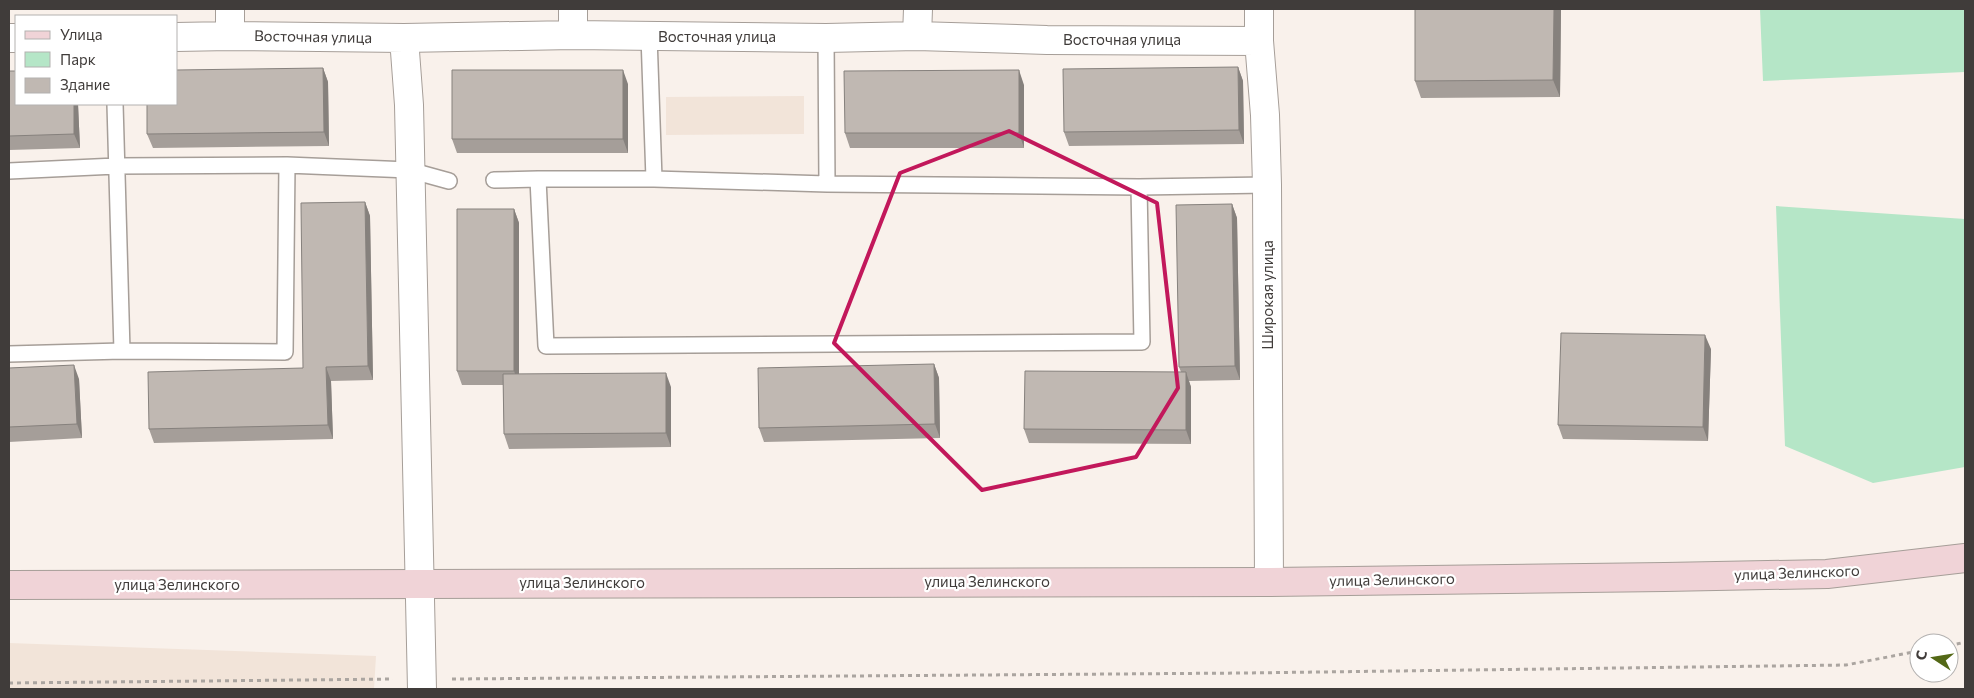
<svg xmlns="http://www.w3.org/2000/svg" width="1974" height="698" viewBox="0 0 1974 698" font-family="Commissioner,sans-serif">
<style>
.built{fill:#f2e4d9}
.green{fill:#b5e6c7}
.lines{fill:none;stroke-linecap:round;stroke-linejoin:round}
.lane-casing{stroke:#a69e98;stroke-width:18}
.street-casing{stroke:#a69e98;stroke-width:30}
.secondary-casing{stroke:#a69e98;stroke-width:30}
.path{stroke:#aba5a0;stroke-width:3;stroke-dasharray:4 4;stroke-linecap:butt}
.lane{stroke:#fff;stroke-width:15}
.street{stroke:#fff;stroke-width:28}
.secondary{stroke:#f0d3d7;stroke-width:28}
.wall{fill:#a59e99}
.shaded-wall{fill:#86817d}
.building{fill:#c0b8b2;stroke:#86817d}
.marked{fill:none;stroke:#c2185b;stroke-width:4;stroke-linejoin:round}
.labels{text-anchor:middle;stroke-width:4.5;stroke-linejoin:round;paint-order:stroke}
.street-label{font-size:15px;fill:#403c3a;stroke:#fff}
</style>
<rect width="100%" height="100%" fill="#f9f1eb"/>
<path class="built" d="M804,96V134L666,135V97Z
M9,643L376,656L374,689H9Z"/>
<path class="green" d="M1760,9H1965V72L1763,81Z
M1776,206L1965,219V467L1873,483L1785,446Z"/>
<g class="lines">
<defs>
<path id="lane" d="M649,36L654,179
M826,38L827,184
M115,104L122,351
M287,165L409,170L449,181
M9,171L116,166L287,165L285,352L122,351L9,354
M494,180L538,179L546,346L1142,342L1139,187L827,184L654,179H538
M1139,187L1267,185"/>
<path id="street" d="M573,9V35
M1259,9V41L1265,115L1267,185L1269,582
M230,36V9
M917,36L918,9
M176,37L230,36L404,38L573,35L826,38L917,36L1047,40L1259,41
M9,38H16
M404,38L409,105L422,689"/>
<path id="secondary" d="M9,585L1269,582L1665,577L1827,574L1965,558"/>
</defs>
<use href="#lane" class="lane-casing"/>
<use href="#street" class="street-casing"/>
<use href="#secondary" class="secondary-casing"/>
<path class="path" d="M1949,646L1965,642
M452,679L1245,673L1846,665L1919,651
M9,683L393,679"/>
<use href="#lane" class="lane"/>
<use href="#street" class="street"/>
<use href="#secondary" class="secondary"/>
</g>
<path class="wall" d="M1415,9H1561L1560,97L1421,98L1415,81Z
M1238,67L1243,81L1244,144L1069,146L1064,132Z
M323,68L328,82L329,146L153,148L147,134Z
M9,71L16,104H78L80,148L9,150Z
M628,84V153H457L452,139Z
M1024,85V148H850L845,133Z
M365,202L370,216L373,380L331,381L333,439L154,443L149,429L303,368Z
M1232,204L1237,218L1240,380L1189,381L1191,387V444L1029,443L1024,429L1181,372L1179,367Z
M514,209L519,223V374L671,387V447L509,449L504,434L503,385H462L457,371Z
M1711,349L1708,441L1563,439L1558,425Z
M934,364L939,378L940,438L764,442L759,428Z
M9,368L79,379L82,438L9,442Z"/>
<path class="shaded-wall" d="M1554,9H1561L1560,97L1553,80Z
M1238,67L1243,81L1244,144L1239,130Z
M323,68L328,82L329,146L324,132Z
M623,70L628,84V153L623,139Z
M1019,70L1024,85V148L1019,133Z
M74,104H78L80,148L74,134Z
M365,202L370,216L373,380L368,366Z
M1232,204L1237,218L1240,380L1235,366Z
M514,209L519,223V385L514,371Z
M1705,335L1711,349L1708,441L1703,427Z
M934,364L939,378L940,438L935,424Z
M74,365L79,379L82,438L77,424Z
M326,367L331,381L333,439L328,425Z
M1186,372L1191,387V444L1186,430Z
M666,373L671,387V447L666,433Z"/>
<path class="building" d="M1415,9H1554L1553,80L1415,81Z
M1238,67L1239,130L1064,132L1063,69Z
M323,68L324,132L147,134V104H176V70Z
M452,70H623V139H452Z
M1019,70V133H845L844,71Z
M9,71H16V104H74V134L9,136Z
M365,202L368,366L326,367L328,425L149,429L148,372L303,368L301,203Z
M1232,204L1235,366L1179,367L1176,205Z
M457,209H514V371H457Z
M1561,333L1705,335L1703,427L1558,425Z
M934,364L935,424L759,428L758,368Z
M74,365L77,424L9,427V368Z
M1025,371L1186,372V430L1024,429Z
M666,373V433L504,434L503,374Z"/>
<path class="marked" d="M1009,131L1157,203L1178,388L1136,457L982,490L834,343L900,173Z"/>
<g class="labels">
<g class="street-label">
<text transform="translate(313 37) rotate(1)" y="5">Восточная улица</text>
<text x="717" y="42">Восточная улица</text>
<text x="1122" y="45">Восточная улица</text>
<text transform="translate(1268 295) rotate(-90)" y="5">Широкая улица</text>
<text transform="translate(1797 573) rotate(-2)" y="5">улица Зелинского</text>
<text transform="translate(1392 580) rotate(-1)" y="5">улица Зелинского</text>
<text x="987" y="587">улица Зелинского</text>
<text x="582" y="588">улица Зелинского</text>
<text x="177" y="590">улица Зелинского</text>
</g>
</g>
<rect width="1974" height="698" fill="none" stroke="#403c3a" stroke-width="20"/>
<rect x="15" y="15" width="162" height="90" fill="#ffffff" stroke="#b3b1b0"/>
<rect x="25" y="31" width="25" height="8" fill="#f0d3d7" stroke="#b3b1b0"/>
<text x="60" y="40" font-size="15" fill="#403c3a">Улица</text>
<rect x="25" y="52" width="25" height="15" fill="#b5e6c7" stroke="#b3b1b0"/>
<text x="60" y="65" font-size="15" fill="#403c3a">Парк</text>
<rect x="25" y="78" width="25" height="15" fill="#c0b8b2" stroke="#b3b1b0"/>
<text x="60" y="90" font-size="15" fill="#403c3a">Здание</text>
<g transform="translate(1934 658) rotate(282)"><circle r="24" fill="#ffffff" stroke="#b3b1b0"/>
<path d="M0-4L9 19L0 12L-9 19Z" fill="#536816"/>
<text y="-8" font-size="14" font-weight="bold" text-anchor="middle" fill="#403c3a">С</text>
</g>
</svg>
